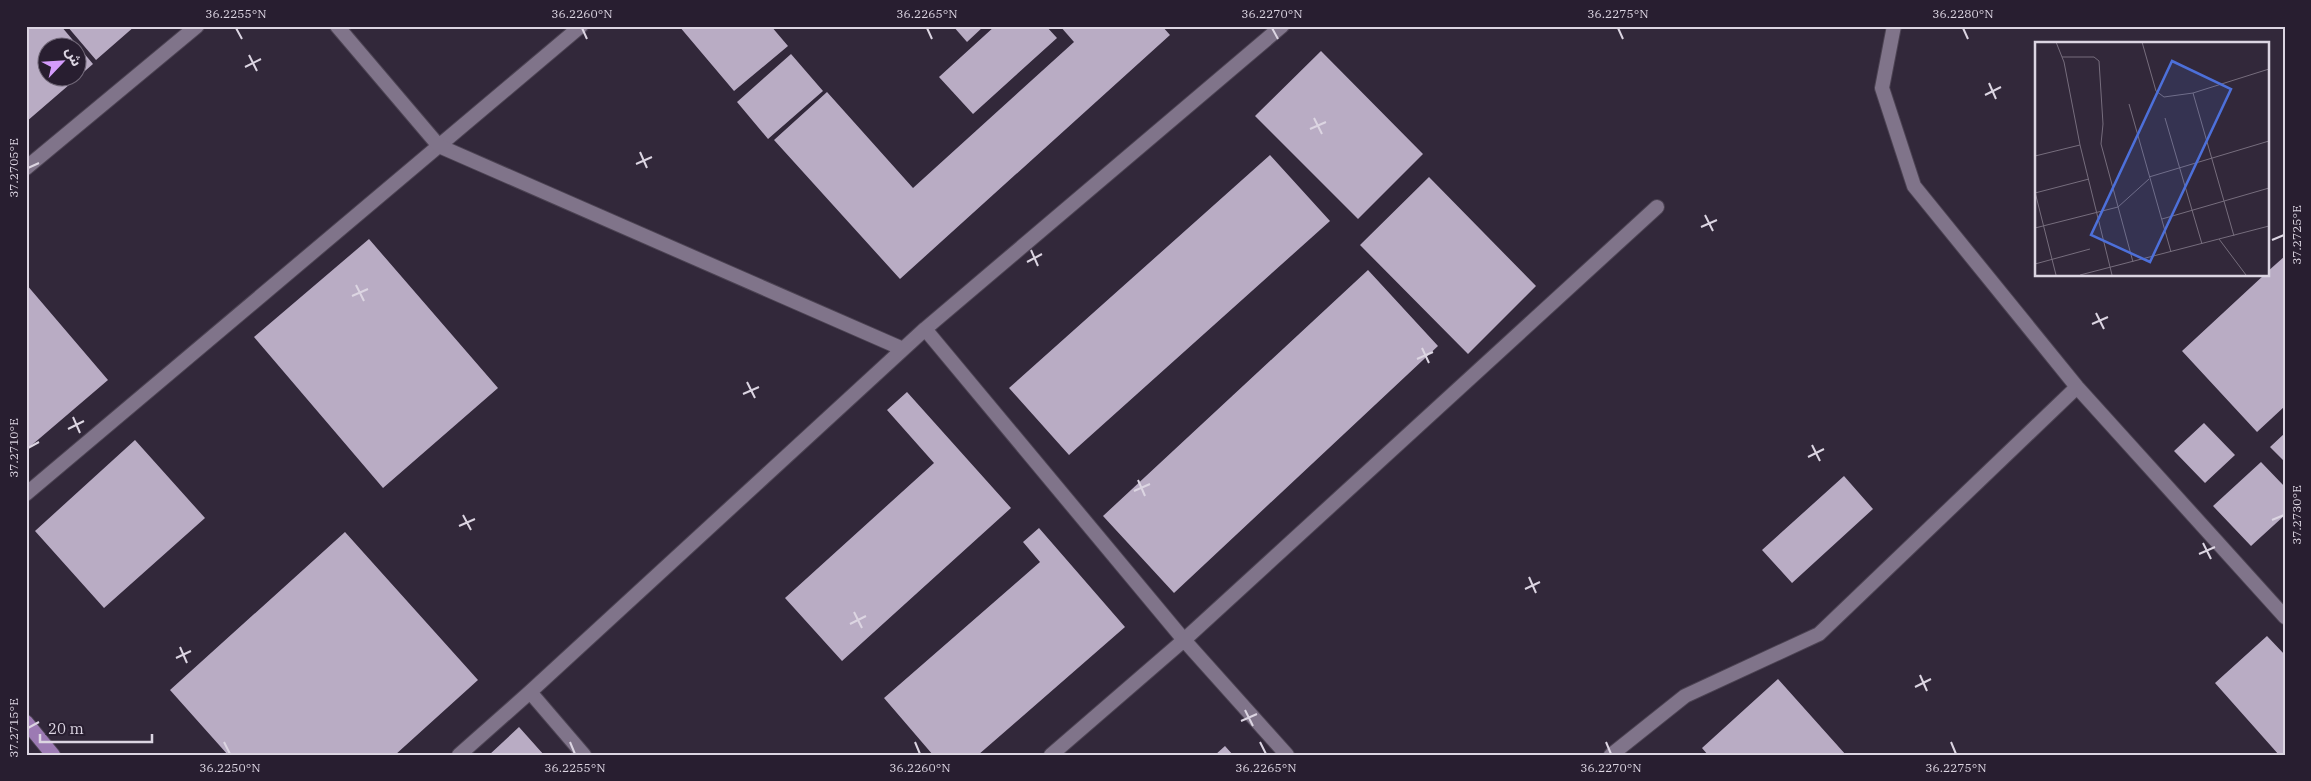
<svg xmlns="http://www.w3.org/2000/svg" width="2311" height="781" viewBox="0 0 2311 781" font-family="'IBM Plex Serif','Noto Sans Arabic',serif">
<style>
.building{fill:#b9acc4}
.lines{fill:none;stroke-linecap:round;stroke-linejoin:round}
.service-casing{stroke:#4c4353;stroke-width:16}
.minor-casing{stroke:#4c4353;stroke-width:16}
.primary-casing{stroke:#4c4353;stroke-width:16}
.service{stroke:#80748a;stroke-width:14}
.minor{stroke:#80748a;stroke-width:14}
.primary{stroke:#9c7ab3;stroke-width:14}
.ticks{fill:none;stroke:#dcd5e2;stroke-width:2}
.inset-road{fill:none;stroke:#766d7d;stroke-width:1}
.view{fill:#4d70da;fill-opacity:0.15;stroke:#4d70da;stroke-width:2.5}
.inset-edge{fill:none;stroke:#dcd5e2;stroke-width:2.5}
.neatline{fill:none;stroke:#dcd5e2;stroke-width:2}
.ticks-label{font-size:12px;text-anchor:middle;fill:#dcd5e2}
</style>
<rect width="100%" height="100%" fill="#32283a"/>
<path class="building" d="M26,26H61L93,64L78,77V48H48V78H77L26,122Z
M67,26H135L96,60Z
M679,26H771L788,46L734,91Z
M953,26H984L967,42Z
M995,26H1046L1057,38L973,114L939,77Z
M1060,26H1162L1170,35L900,279L774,140L827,92L913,188L1074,42Z
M1321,51L1423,154L1358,219L1255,116Z
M791,54L823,91L768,139L737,102Z
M1270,155L1330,221L1069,455L1009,388Z
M1429,177L1536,286L1468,354L1360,245Z
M369,239L498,388L383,488L254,337Z
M2285,256V406L2257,432L2182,351L2264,275H2267V272Z
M1368,270L1438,346L1174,593L1103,516Z
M26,284L108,380L26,450Z
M907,392L1011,508L842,661L785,598L934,463L887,410Z
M2204,423L2235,455L2205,483L2174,451Z
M2285,433V462L2270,447Z
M135,440L205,518L104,608L35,531Z
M2261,462L2285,487V515L2251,546L2213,506Z
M1844,476L1873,509L1792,583L1762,550Z
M1039,528L1125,627L978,755H933L884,698L1040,562L1023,542Z
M345,532L478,680L395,755H228L170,690Z
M2267,636L2285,655V755H2279L2215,683Z
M1778,679L1846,755H1708L1702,748Z
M519,727L544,755H489Z
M1225,746L1233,755H1215Z"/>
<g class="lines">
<defs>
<path id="service" d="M26,494L581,26"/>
<path id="minor" d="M337,26L439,146L903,349
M1894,26L1882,88L1914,186L2077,387L2285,617
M26,168L197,26
M925,329L1184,640L1287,755
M530,692L584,755
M459,755L530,692L925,329L1282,26
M1051,755L1184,640L1657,207
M1611,755L1685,696L1819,634L2077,387"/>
<path id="primary" d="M26,722L53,755"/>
</defs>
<use href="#service" class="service-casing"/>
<use href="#minor" class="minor-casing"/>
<use href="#primary" class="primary-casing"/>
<use href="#service" class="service"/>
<use href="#minor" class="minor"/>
<use href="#primary" class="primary"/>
</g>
<path class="ticks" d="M236,28L242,39M582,28L587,39M927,28L932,39M1272,28L1278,39M1618,28L1623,39M1963,28L1968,39M249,55L257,71M245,67L261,59M1989,83L1996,99M1985,95L2001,87M1314,118L1322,134M1310,129L1326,122M640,152L647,168M636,164L652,157M28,168L39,163M1705,215L1713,231M1701,227L1717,220M2272,240L2284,235M1031,250L1038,266M1027,262L1042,254M356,285L364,301M352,296L368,289M2096,313L2104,329M2092,324L2108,317M1422,348L1429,363M1417,359L1433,352M747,382L755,398M743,394L759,387M73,417L80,433M68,429L84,421M1812,445L1820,461M28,448L39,442M1808,457L1824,449M1138,480L1145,496M1134,491L1150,484M463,515L471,530M2272,520L2284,515M459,526L475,519M2203,543L2211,559M2199,554L2215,547M1529,577L1536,593M1525,589L1540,582M854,612L862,628M850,624L866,616M180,647L187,663M176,658L191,651M1920,675L1927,691M1915,687L1931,679M1245,710L1253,726M1241,721L1257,714M28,728L39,722M224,742L230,754M570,742L575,754M915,742L920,754M1260,742L1266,754M1606,742L1611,754M1951,742L1956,754"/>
<g transform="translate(2035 42)">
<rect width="234" height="234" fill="#32283a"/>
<path class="inset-road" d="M21,0L29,20L45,103L77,233M107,0L121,49L129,55L158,51L234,27M27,15H59L64,19L68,82L66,102L98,220M158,51L199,194M94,62L136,210M130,76L167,202M0,114L45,103M114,135L234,99M0,150L21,233M0,151L54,137M127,177L234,146M0,186L83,165L114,137M184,197L211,233M0,222L55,207M45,233L234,184"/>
<path class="view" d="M137,19L196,47L115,220L56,193Z"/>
<rect width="234" height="234" class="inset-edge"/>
</g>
<rect width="2311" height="781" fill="none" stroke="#281e30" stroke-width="55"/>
<g transform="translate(62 62) rotate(65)"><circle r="24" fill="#281e30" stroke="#706777"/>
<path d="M0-4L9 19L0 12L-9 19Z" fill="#d49cfc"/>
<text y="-8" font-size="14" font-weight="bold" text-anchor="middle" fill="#dcd5e2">ش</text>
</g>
<path d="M40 734v8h112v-8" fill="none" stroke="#dcd5e2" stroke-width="2.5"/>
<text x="48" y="734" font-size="15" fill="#dcd5e2" stroke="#281e30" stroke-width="4" paint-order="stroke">20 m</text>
<rect x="28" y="28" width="2256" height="726" class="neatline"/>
<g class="ticks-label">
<text x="236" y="18">36.2255°N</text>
<text x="582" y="18">36.2260°N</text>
<text x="927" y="18">36.2265°N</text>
<text x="1272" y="18">36.2270°N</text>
<text x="1618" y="18">36.2275°N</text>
<text x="1963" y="18">36.2280°N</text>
<text transform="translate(14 168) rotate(-90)" y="4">37.2705°E</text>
<text transform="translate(2297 235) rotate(-90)" y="4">37.2725°E</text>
<text transform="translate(14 448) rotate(-90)" y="4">37.2710°E</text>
<text transform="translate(2297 515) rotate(-90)" y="4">37.2730°E</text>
<text transform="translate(14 728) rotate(-90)" y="4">37.2715°E</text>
<text x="230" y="772">36.2250°N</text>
<text x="575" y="772">36.2255°N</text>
<text x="920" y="772">36.2260°N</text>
<text x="1266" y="772">36.2265°N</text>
<text x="1611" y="772">36.2270°N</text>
<text x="1956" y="772">36.2275°N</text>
</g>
</svg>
